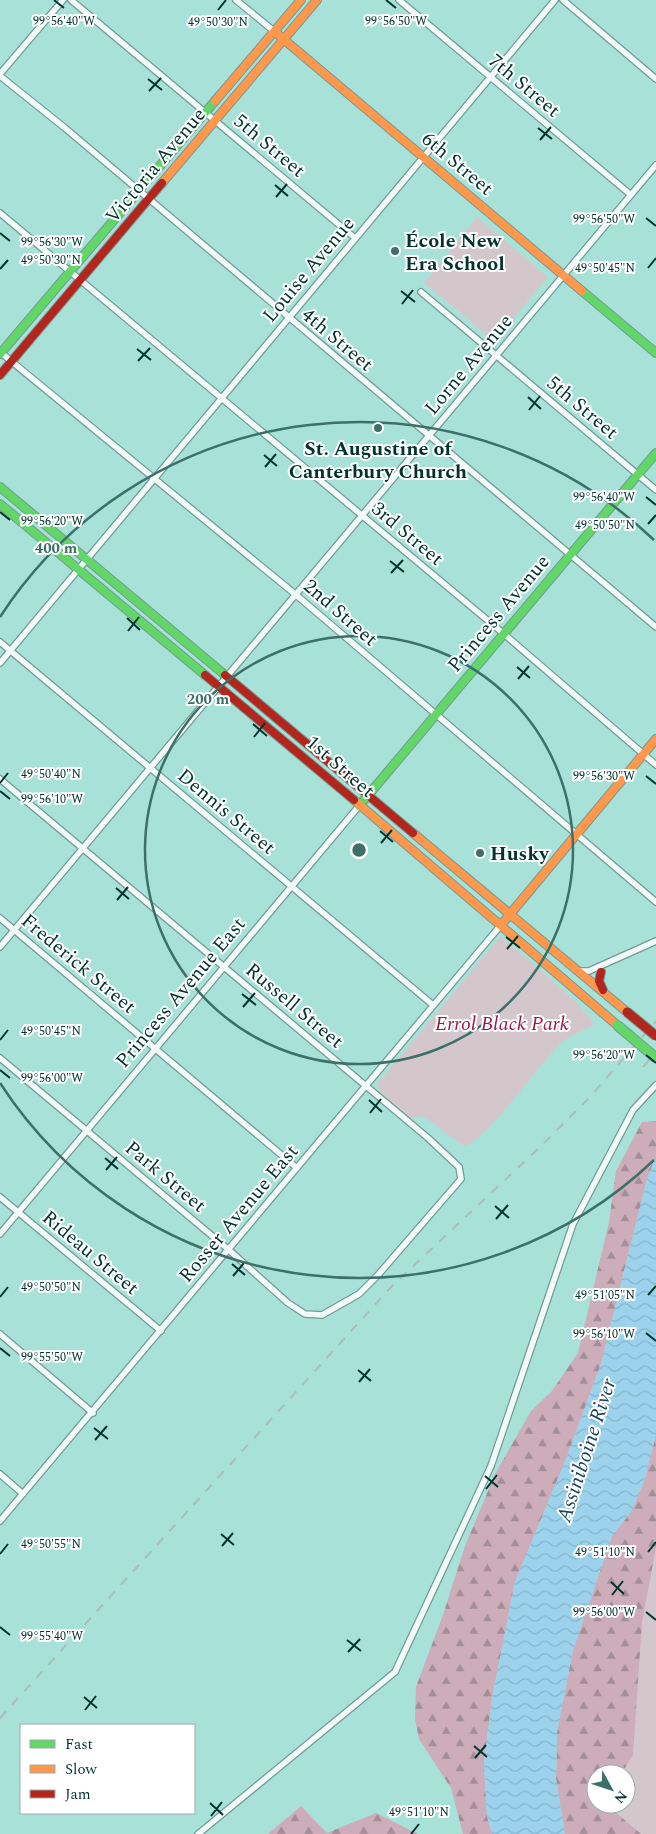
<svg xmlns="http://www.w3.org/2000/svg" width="656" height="1834" viewBox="0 0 656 1834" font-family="Spectral,serif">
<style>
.green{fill:#d3c7cc;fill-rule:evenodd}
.forest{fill:url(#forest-firs)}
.water{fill:url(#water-waves)}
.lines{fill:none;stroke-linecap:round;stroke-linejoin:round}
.street-casing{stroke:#729b95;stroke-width:8}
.fast-casing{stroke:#729b95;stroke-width:10}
.slow-casing{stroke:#729b95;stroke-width:10}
.jam-casing{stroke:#729b95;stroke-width:10}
.street{stroke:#f2faf9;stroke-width:5.5}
.fast{stroke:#63d668;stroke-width:8}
.slow{stroke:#ff974d;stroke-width:8}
.jam{stroke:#b3261e;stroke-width:8}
.rail{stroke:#acbcb9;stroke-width:2;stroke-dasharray:9 9;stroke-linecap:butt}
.fast-bridge-casing{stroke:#729b95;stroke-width:11;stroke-linecap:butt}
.jam-bridge-casing{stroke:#729b95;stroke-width:11;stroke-linecap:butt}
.fast-bridge{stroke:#63d668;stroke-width:9}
.jam-bridge{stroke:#b3261e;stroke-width:9}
.ticks{fill:none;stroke:#02332d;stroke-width:2}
.ring{fill:none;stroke:#3c7069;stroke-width:2.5}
.poi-dot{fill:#3c7069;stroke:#fff;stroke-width:2}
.labels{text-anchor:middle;stroke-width:4;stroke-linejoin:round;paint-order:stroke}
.street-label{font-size:20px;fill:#02332d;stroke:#fff}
.poi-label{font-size:20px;font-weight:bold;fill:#02332d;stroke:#fff;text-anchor:start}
.park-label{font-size:20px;font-style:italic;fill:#961a4e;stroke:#fff}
.water-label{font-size:21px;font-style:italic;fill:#1e4560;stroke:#fff}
.ticks-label{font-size:12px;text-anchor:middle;fill:#02332d;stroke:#fff;stroke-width:4;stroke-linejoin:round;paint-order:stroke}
.centre{fill:#3c7069;stroke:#fff;stroke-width:2.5}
.ring-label{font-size:15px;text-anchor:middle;font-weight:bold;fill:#3c7069;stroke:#fff;stroke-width:4;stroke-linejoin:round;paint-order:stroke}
</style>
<defs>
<pattern id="forest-firs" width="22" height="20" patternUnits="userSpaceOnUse" patternTransform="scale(1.25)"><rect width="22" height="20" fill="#ccadb9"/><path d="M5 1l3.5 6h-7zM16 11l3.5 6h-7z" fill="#a38d97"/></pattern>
<pattern id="water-waves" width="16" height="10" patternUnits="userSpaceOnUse" patternTransform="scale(1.25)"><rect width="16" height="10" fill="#9cd2ec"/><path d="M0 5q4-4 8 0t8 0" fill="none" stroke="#85b5cb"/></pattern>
</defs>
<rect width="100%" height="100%" fill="#a8e1d8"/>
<path class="green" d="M477,217L548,277L494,341L424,283Z
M501,936L573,999L594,1022L593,1025C583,1031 570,1035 562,1042C543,1059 483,1145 464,1146L426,1118L419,1116L410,1119L380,1092L377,1084Z
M656,1434V1834H565L612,1536L631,1512L645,1479ZM596,1774H626V1804H596Z"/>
<path class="forest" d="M656,1121V1156L647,1179L601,1364L566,1459L515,1582L492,1698L484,1763L487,1816L492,1834H463L451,1788L419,1739L415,1719L416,1687L443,1615L465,1546L495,1474L531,1411L552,1391L578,1353L609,1222L616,1171L642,1122Z
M656,1434V1547L642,1622L633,1755L625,1768L611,1766L604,1774H596V1804H606L641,1834H565L556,1779L557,1732L573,1650L612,1536L631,1512L645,1479Z
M301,1806L327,1833L376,1813L418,1834H268Z"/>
<path class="water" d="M656,1156V1434L645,1479L631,1512L612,1536L573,1650L557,1732L556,1779L565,1834H492L487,1816L484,1763L492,1699L515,1582L566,1459L601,1364L647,1179Z"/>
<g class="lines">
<defs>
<path id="street" d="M71,0L355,238
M236,0L275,32
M399,0L631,195
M563,0L656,79
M0,74L63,0
M0,76L65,128L656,627
M0,213L504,634L656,765
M421,292L656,490
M0,352L295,594L656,902
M0,642L433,1005
M0,663L555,0
M0,779L428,1138L459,1167L461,1179L378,1275L359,1294L322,1315L305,1314L288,1303L229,1250L0,1058
M0,918L297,1168
M0,947L656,165
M580,971H589L656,941
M0,1197L161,1331
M0,1234L359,806
M0,1334L93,1413
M0,1474L23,1494
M0,1521L501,925
M198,1834L395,1672L491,1466L573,1224L633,1110L656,1085"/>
<path id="fast" d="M582,291L656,353
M0,354L215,101
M0,487L225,675
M0,504L205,675
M359,806L656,453"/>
<path id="slow" d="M275,32L582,291
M215,101L301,0
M162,183L317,0
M354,800L617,1025
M413,833L627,1012
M501,925L656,739"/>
<path id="jam" d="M0,375L162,183
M205,675L354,800
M225,675L413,833
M601,972L599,981L603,990"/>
</defs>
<use href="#street" class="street-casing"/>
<use href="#fast" class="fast-casing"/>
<use href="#slow" class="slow-casing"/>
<use href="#jam" class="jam-casing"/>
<use href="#street" class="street"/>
<use href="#fast" class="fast"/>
<use href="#slow" class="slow"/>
<use href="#jam" class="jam"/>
<path class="rail" d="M643,1067L656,1052
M0,1718L392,1286L539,1148L589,1098L656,1021"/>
<defs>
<path id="fast-bridge" d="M617,1025L656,1058"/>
<path id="jam-bridge" d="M627,1012L656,1036"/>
</defs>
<use href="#fast-bridge" class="fast-bridge-casing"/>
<use href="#jam-bridge" class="jam-bridge-casing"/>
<use href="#fast-bridge" class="fast-bridge"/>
<use href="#jam-bridge" class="jam-bridge"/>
</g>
<path class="ticks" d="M54,0L64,8M386,0L396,8M218,10L226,0M148,79L162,90M149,91L161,78M538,128L552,139M540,140L551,127M275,185L288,196M276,197L287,184M646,218L656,226M0,233L10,241M648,268L656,258M0,269L8,260M401,291L415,302M402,304L413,290M137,349L151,360M138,361L150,348M528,397L541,409M529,410L540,396M264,455L277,466M265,467L276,454M646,497L656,505M0,512L10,520M648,524L656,515M390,561L404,572M391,573L403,560M127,618L140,630M128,631L139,617M517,667L530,678M518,679L529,666M253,724L267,736M254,737L265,723M646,776L656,784M0,783L8,773M0,791L10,799M380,831L393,842M381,843L392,830M116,888L129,899M117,900L128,887M506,937L520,948M507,949L518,936M242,994L256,1005M243,1007L255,993M0,1040L8,1030M646,1055L656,1063M0,1070L10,1078M369,1100L382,1112M370,1113L381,1099M105,1158L118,1169M106,1170L117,1157M495,1206L509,1218M496,1219L508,1205M232,1264L245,1275M233,1276L244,1263M648,1295L656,1286M0,1297L8,1287M646,1333L656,1341M0,1348L10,1356M358,1370L371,1381M359,1382L370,1369M94,1428L108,1439M95,1440L107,1426M485,1476L498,1487M486,1489L497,1475M221,1534L234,1545M222,1546L233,1533M648,1552L656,1542M0,1554L8,1544M611,1582L624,1594M612,1595L623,1581M646,1612L656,1620M0,1627L10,1635M347,1640L361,1651M348,1652L360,1639M84,1697L97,1708M85,1710L96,1696M474,1746L487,1757M475,1758L486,1745M210,1803L223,1815M211,1816L222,1802M411,1834L419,1824"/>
<g class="ring">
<circle cx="359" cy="850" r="214"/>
<path d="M654 1160A428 428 0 0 1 0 1083M0 617A428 428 0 0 1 654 540"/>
</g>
<g class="poi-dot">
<circle cx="395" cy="251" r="5"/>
<circle cx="378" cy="428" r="5"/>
<circle cx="480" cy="853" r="5"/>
</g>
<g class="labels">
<g class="street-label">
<text transform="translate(525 85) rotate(40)" y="7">7th Street</text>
<text transform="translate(270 145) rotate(40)" y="7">5th Street</text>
<text transform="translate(458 163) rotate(40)" y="7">6th Street</text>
<text transform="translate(155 165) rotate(-50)" y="7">Victoria Avenue</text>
<text transform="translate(308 269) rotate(-50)" y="7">Louise Avenue</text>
<text transform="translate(338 339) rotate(40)" y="7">4th Street</text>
<text transform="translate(468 364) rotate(-50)" y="7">Lorne Avenue</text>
<text transform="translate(583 407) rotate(40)" y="7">5th Street</text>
<text transform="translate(408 533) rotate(40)" y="7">3rd Street</text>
<text transform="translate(341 612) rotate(41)" y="7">2nd Street</text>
<text transform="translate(498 613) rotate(-50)" y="7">Princess Avenue</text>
<text transform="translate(341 766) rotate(41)" y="7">1st Street</text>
<text transform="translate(227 811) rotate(40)" y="7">Dennis Street</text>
<text transform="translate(79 963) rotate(40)" y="7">Frederick Street</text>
<text transform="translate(180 992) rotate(-50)" y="7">Princess Avenue East</text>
<text transform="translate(295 1005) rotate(40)" y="7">Russell Street</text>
<text transform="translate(166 1176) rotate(40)" y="7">Park Street</text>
<text transform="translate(238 1213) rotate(-50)" y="7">Rosser Avenue East</text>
<text transform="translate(91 1252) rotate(40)" y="7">Rideau Street</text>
</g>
<g class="poi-label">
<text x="405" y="247">École New<tspan x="405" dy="23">Era School</tspan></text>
<text x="378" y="455" text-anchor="middle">St. Augustine of<tspan x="378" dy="23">Canterbury Church</tspan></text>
<text x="490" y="860">Husky</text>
</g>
<g class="park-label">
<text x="502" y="1030">Errol Black Park</text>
</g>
<g class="water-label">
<text transform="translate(586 1450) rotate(-72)" y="7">Assiniboine River</text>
</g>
</g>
<g class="ticks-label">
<text x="64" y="25">99°56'40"W</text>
<text x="396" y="25">99°56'50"W</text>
<text x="218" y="26">49°50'30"N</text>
<text x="604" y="223">99°56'50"W</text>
<text x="52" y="246">99°56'30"W</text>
<text x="51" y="264">49°50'30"N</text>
<text x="605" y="272">49°50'45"N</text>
<text x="604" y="501">99°56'40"W</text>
<text x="52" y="525">99°56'20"W</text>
<text x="605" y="529">49°50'50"N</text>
<text x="51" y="778">49°50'40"N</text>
<text x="604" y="780">99°56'30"W</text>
<text x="52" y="803">99°56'10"W</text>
<text x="51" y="1035">49°50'45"N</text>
<text x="604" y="1059">99°56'20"W</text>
<text x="52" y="1082">99°56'00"W</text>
<text x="51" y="1291">49°50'50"N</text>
<text x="605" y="1299">49°51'05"N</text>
<text x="604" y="1338">99°56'10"W</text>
<text x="52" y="1361">99°55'50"W</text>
<text x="51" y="1548">49°50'55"N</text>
<text x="605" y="1556">49°51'10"N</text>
<text x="604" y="1616">99°56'00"W</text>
<text x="52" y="1640">99°55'40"W</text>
<text x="419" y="1816">49°51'10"N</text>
</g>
<circle cx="359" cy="850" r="8" class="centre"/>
<g class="ring-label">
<text x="56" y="553">400 m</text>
<text x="208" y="704">200 m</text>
</g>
<rect x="20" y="1724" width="175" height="90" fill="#ffffff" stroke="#9aadab"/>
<rect x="30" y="1740" width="25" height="8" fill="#63d668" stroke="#9aadab"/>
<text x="65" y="1749" font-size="15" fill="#02332d">Fast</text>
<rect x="30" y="1765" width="25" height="8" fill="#ff974d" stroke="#9aadab"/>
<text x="65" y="1774" font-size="15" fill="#02332d">Slow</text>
<rect x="30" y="1790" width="25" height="8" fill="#b3261e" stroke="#9aadab"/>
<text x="65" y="1799" font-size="15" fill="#02332d">Jam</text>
<g transform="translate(611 1789) rotate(130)"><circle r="24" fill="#ffffff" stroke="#9aadab"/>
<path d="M0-4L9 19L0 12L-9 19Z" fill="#3c7069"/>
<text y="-8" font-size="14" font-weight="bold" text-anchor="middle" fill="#02332d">N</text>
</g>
</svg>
